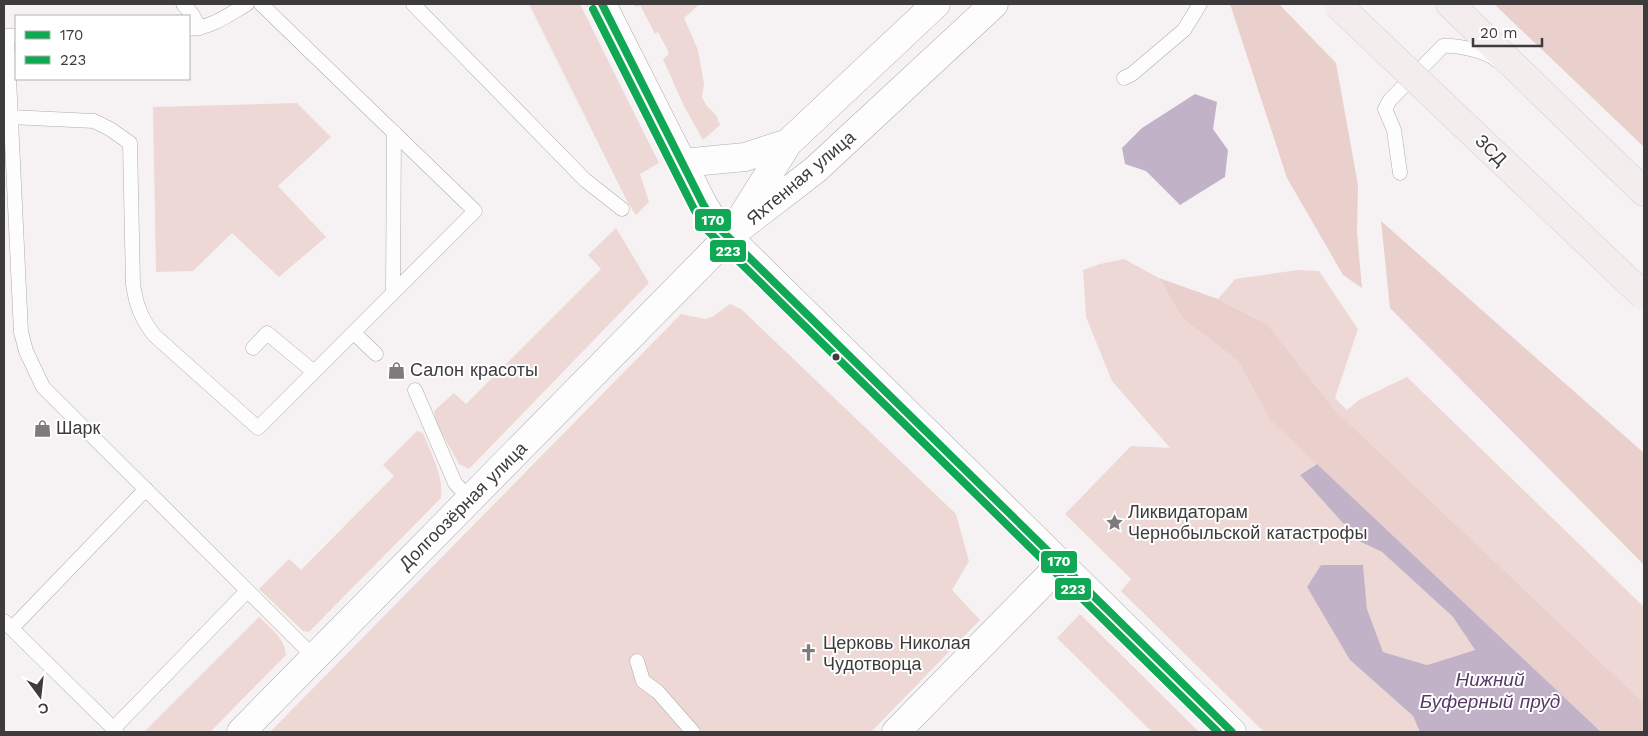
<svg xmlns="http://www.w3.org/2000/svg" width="1648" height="736" viewBox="0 0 1648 736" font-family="'Work Sans',sans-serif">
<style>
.green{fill:#edd8d5}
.forest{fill:#ead0cc}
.water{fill:#c2b2c8}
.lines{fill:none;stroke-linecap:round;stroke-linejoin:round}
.service-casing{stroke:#aeacac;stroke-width:15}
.minor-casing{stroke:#aeacac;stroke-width:29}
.tertiary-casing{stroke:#aeacac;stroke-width:29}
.secondary-casing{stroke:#aeacac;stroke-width:29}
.motorway-casing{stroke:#d1cfd0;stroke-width:29}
.service{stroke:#fefdfd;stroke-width:14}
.minor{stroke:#fefdfd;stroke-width:28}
.tertiary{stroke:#fefdfd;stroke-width:28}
.secondary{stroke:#fefdfd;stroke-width:28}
.motorway{stroke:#f4eded;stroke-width:28}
.motorway-bridge-casing{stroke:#d1cfd0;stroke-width:29;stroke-linecap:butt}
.motorway-bridge{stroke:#f4eded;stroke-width:28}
.bus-1-casing{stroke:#fff;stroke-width:11}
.bus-2-casing{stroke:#fff;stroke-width:11}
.bus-1{stroke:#10a855;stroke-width:8}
.bus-2{stroke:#10a855;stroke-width:8}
.bus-dot{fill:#3d3b3c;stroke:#fff;stroke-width:2}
.labels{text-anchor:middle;stroke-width:4;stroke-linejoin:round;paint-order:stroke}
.street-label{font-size:18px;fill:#3d3b3c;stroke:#fff}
.poi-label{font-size:18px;fill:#3d3b3c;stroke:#fff;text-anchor:start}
.water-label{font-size:19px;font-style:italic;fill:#583864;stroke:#fff}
.line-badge{stroke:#fff;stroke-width:2}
.badge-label{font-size:14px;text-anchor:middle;font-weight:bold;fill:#fff}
</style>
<rect width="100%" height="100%" fill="#f6f2f4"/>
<path class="green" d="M529,4H580L659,163L640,174L649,202L636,215L628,203Z
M634,4H700L684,18L698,50L704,84L702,97L706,105L716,115L720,125L703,140L684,106L663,59L668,55V51L658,32L655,34L640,5L636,7Z
M297,103L331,137L278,186L326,237L279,277L232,233L193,271L156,272L153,107Z
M616,228L649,283L469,469L459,464L437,425L434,411L454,393L466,404L601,269L588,255Z
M1124,259L1159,278L1182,318L1238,361L1270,420L1317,464L1301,474L1359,541L1382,552L1453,617L1475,650L1427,665L1383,652L1367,609L1363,565L1350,660L1413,716L1420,732H1264L1121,591L1131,579L1065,514L1131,446L1170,448L1112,381L1086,317L1083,270L1100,264Z
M1298,270L1319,271L1358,329L1335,398L1347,410L1359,400L1407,377L1644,607V703L1334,409L1268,325L1218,299L1235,279Z
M730,304L741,309L956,514L969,561L952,590L980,620L871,732H270L681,314L705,319L712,317Z
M417,431L423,433C431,454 444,476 441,498L309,632L303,631L259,589L289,559L301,570L394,476L383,465Z
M1080,614L1199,732H1152L1057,638Z
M259,617C270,628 285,638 286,655L210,732H144Z"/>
<path class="forest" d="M1230,4H1279L1336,63L1358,185L1357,232L1362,288L1343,275L1287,178Z
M1494,4H1644V147Z
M1381,221L1644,453V565L1390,308Z
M1159,278L1218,299L1268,325L1334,409L1644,703V732H1601L1270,420L1238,361L1182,318Z"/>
<path class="water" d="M1195,94L1217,102L1213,129L1228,150L1225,177L1180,205L1146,171L1125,164L1122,148L1142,128Z
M1317,464L1601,732H1420L1413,716L1350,660L1307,587L1321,565H1363L1367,609L1383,652L1427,665L1475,650L1453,617L1382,552L1359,541L1300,475Z"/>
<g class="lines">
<defs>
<path id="service" d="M183,4L192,14L200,28
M413,4L585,180L622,209
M189,29C211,28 228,15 247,4
M16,36H7L21,332L26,351L43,387L314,657
M1124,78L1132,74L1184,30L1200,4
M10,117L94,121L110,129L130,143L133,284C136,305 141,318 154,335L258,428L475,211L261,4
M1400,173L1394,130L1385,109L1390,100L1443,46C1455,45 1487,51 1496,60
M393,293L394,132
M354,333L376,354
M253,348L267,333L314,372
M415,390L455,483L470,499
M4,621L117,732
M12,628L146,489
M637,661L643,681L658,692L693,732
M113,729L247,591"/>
<path id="minor" d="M896,732L1060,565"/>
<path id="tertiary" d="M728,237L1232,732"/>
<path id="secondary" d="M602,4L703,204L716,225L728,237
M682,163L745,157L788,143
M740,220L788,143L936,4
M241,732L728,237L815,170L994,4"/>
<path id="motorway" d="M1450,4L1644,192"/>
</defs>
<use href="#service" class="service-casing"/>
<use href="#minor" class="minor-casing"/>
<use href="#tertiary" class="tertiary-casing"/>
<use href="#secondary" class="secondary-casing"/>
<use href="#motorway" class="motorway-casing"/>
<use href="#service" class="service"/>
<use href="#minor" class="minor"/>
<use href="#tertiary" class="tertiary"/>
<use href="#secondary" class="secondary"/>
<use href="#motorway" class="motorway"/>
<defs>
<path id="motorway-bridge" d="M1337,4L1644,296"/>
</defs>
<use href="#motorway-bridge" class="motorway-bridge-casing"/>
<use href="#motorway-bridge" class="motorway-bridge"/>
<defs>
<path id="bus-1" d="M602,4L703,204L716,225L1232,732"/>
<path id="bus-2" d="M593,9L694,209L708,231L1218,732"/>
</defs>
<use href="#bus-1" class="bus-1-casing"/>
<use href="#bus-2" class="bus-2-casing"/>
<use href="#bus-1" class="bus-1"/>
<use href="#bus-2" class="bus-2"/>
</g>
<defs>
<symbol id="shop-bare" viewBox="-9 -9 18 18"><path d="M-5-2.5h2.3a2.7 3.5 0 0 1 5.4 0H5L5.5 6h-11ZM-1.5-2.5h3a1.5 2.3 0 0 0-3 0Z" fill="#7e7b7c" stroke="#fff" stroke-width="2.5" paint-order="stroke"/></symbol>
<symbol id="sight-bare" viewBox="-9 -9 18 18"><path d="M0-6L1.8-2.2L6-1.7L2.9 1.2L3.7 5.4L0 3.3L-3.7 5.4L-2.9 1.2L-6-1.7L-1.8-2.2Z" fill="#7e7b7c" stroke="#fff" stroke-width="2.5" paint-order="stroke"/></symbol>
<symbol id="church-bare" viewBox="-9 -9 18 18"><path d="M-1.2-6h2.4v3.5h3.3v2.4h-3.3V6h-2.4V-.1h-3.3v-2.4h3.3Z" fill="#7e7b7c" stroke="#fff" stroke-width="2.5" paint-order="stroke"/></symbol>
</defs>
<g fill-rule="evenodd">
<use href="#shop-bare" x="384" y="358" width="25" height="25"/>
<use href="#shop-bare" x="30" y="416" width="25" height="25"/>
<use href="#sight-bare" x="1102" y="510" width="25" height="25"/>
<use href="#church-bare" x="796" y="640" width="25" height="25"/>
</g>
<circle class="bus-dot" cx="836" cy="357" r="4.5"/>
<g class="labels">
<g class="street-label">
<text transform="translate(1491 150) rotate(44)" y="6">ЗСД</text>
<text transform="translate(801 178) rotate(-40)" y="6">Яхтенная улица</text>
<text transform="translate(463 506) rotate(-45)" y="6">Долгоозёрная улица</text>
</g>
<g class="poi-label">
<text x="410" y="376">Салон красоты</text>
<text x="56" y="434">Шарк</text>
<text x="1128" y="518">Ликвидаторам<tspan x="1128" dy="21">Чернобыльской катастрофы</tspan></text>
<text x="823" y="649">Церковь Николая<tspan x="823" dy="21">Чудотворца</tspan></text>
</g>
<g class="water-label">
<text x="1490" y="686">Нижний<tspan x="1490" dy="22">Буферный пруд</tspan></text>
</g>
</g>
<g class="line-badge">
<rect x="694" y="208" width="38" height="24" rx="5" fill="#10a855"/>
<rect x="709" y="239" width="38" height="24" rx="5" fill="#10a855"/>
<rect x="1040" y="550" width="38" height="24" rx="5" fill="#10a855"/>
<rect x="1054" y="577" width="38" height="24" rx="5" fill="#10a855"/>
</g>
<g class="badge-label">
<text x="713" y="225">170</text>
<text x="728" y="256">223</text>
<text x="1059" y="566">170</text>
<text x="1073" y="594">223</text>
</g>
<rect width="1648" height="736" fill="none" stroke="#3d3b3c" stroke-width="10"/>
<rect x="15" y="15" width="175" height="65" fill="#ffffff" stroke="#b1b1b1"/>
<rect x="25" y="31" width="25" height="8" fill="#10a855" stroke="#b1b1b1"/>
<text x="60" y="40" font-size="15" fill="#3d3b3c">170</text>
<rect x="25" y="56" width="25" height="8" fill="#10a855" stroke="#b1b1b1"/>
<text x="60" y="65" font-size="15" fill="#3d3b3c">223</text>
<g transform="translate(40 696) rotate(165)" stroke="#ffffff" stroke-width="4" paint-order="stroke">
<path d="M0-4L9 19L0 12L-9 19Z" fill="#3d3b3c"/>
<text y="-8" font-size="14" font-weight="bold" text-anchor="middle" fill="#3d3b3c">С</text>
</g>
<path d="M1473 38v8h69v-8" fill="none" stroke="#3d3b3c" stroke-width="2.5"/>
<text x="1480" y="38" font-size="15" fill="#3d3b3c" stroke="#ffffff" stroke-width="4" paint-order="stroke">20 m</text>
</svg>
